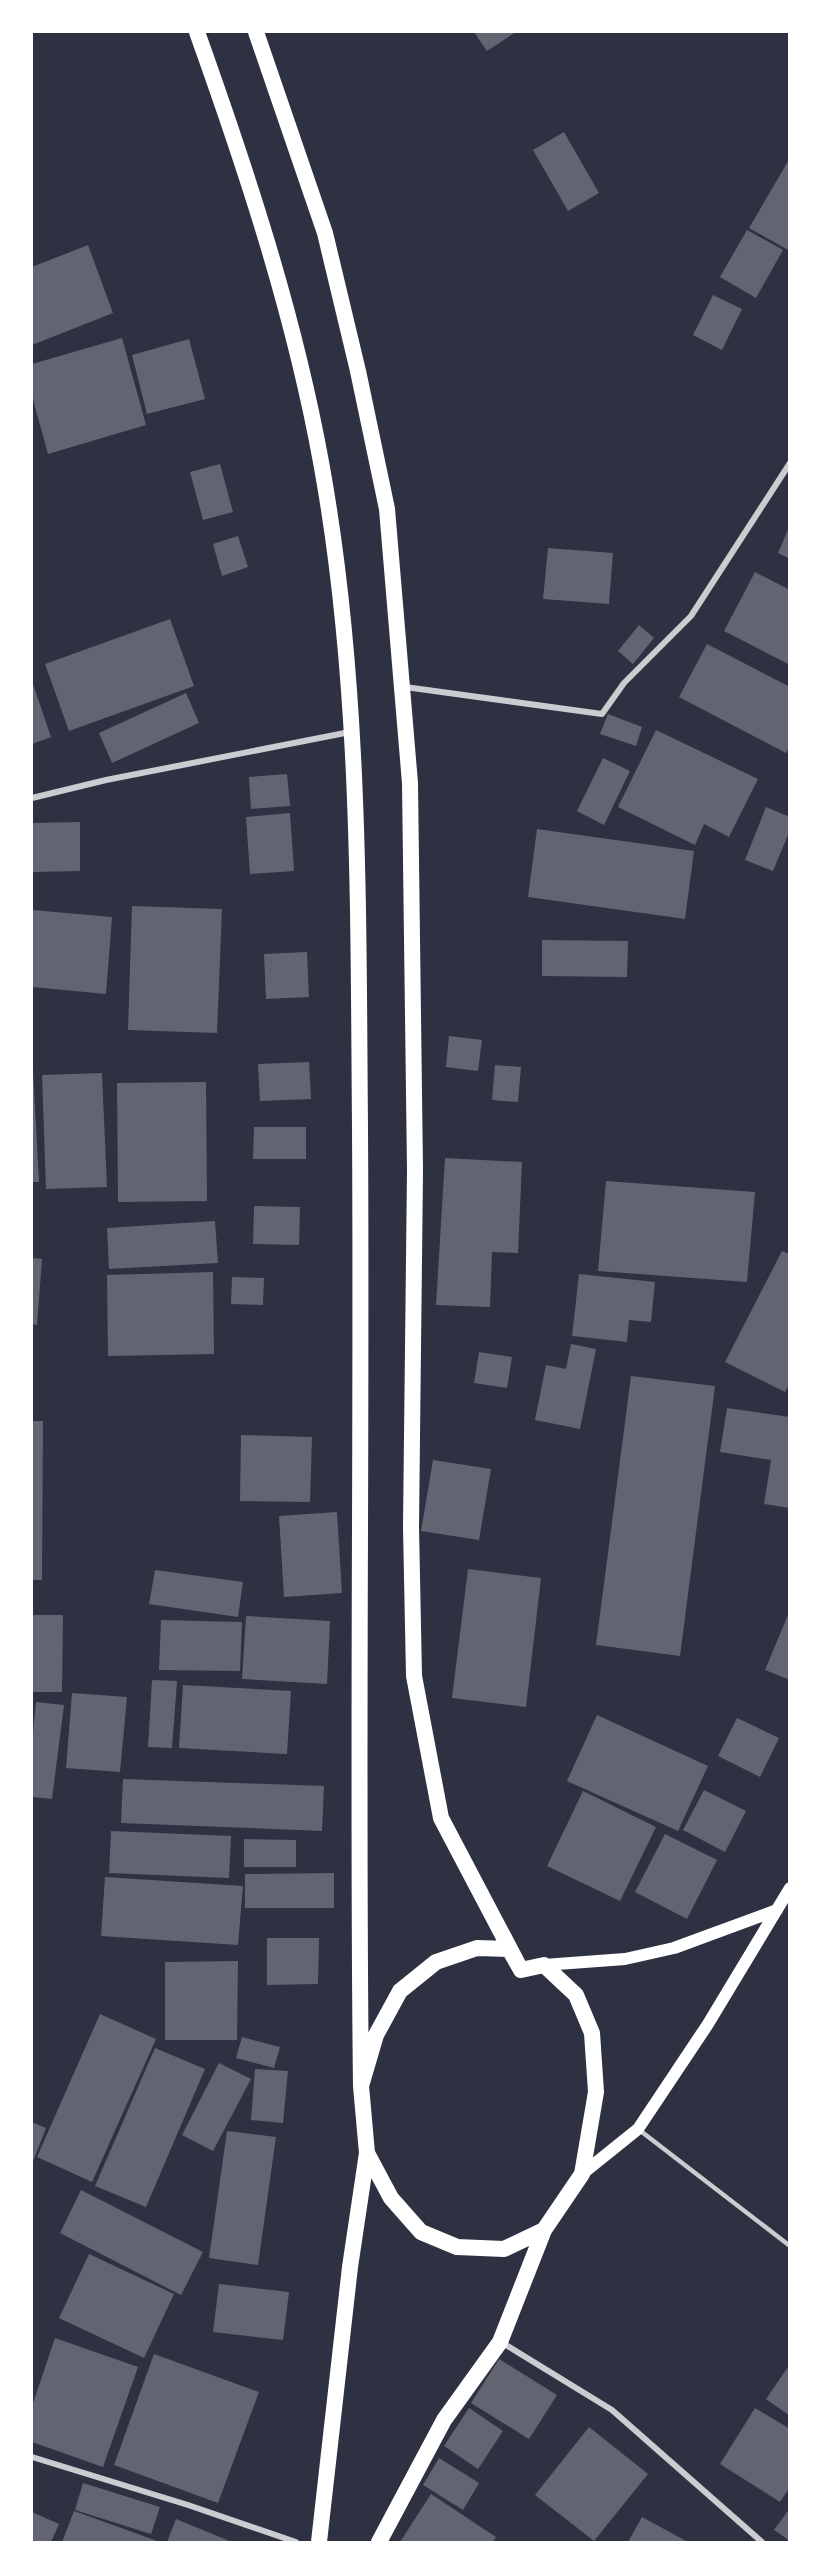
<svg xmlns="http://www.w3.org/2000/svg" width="821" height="2574" viewBox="0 0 821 2574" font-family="Manrope,sans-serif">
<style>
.building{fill:#626471}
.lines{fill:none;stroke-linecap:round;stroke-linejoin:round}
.service{stroke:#caccd0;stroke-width:4.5}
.minor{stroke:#caccd0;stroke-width:6}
.secondary{stroke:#fff;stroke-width:12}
.trunk{stroke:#fff;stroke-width:16}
</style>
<rect width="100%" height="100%" fill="#2d3142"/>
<path class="building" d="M474,32H516L487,51Z
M564,132L599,193L568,211L533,150Z
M790,158V251L749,228Z
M747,230L783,250L756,298L720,277Z
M88,245L113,313L32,345V267Z
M713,295L742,309L722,350L693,335Z
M122,338L146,425L48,454L32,396V364Z
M189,339L205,399L147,414L132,355Z
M220,464L233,512L203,520L190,472Z
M790,525V559L778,553Z
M238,536L248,567L222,576L213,544Z
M548,548L613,553L609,604L543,599Z
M755,572L790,590V665L724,631Z
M170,619L194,686L69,731L45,664Z
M639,625L654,638L633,664L618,651Z
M707,644L790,687V746L786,753L679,697Z
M32,681L51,737L32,744Z
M186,693L199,723L112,763L99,733Z
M608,714L642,727L636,746L600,734Z
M656,730L758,779L729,837L704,824L695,845L618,807Z
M603,758L630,771L604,825L577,811Z
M287,774L290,806L251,809L249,777Z
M766,807L790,817V830L773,871L745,860Z
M290,813L294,871L250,874L246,817Z
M80,822V871L32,872V823Z
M537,829L694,851L685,919L528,897Z
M132,906L222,909L217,1033L128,1030Z
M32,910L112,917L106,994L32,987Z
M542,940L628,941L627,977L542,976Z
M307,952L309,997L266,999L264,954Z
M449,1036L482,1040L478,1071L446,1067Z
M309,1062L311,1099L260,1101L258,1064Z
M495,1065L521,1067L518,1102L492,1100Z
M32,1070H33L39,1182H32Z
M102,1073L107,1187L46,1189L42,1075Z
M206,1082L207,1201L118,1202L117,1083Z
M254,1127H306V1159H253Z
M445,1158L522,1162L518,1253L492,1252L490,1307L436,1305Z
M606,1181L755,1192L747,1282L598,1271Z
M254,1206L300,1207L299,1245L253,1244Z
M215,1221L218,1263L109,1269L107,1228Z
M782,1251L790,1254V1383L785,1392L725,1362Z
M32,1258L42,1259L37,1325L32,1324Z
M213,1272L214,1354L108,1356L107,1275Z
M579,1274L655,1282L651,1322L629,1320L627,1342L572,1336Z
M232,1277L264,1278L263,1305L231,1304Z
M571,1344L596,1349L580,1429L535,1420L546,1365L566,1369Z
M479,1352L512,1357L507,1388L474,1383Z
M631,1376L715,1386L680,1656L596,1645Z
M727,1408L790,1417V1508L764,1504L771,1460L720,1452Z
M32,1421H43L42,1580H32Z
M241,1435L312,1437L310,1502L240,1501Z
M433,1460L491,1469L479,1540L421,1531Z
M337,1512L342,1593L284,1597L279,1516Z
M468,1569L541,1578L526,1707L452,1698Z
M155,1570L243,1582L238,1617L149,1604Z
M790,1610V1680L765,1670Z
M33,1615H63L62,1692H32Z
M246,1616L330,1621L327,1684L242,1679Z
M161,1620L242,1622L240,1671L159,1670Z
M152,1680L177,1681L172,1748L148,1747Z
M183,1685L291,1691L287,1754L179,1748Z
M72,1693L127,1697L120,1772L66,1768Z
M36,1702L64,1705L52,1799L32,1797V1742Z
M597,1715L708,1766L678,1831L567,1781Z
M737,1718L779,1738L760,1777L718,1756Z
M123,1779L324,1786L322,1831L121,1823Z
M704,1790L746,1811L725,1852L683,1830Z
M583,1791L656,1827L620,1901L547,1866Z
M111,1831L231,1836L229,1878L109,1873Z
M665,1834L717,1860L687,1919L635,1892Z
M244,1839L296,1840V1867H244Z
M334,1873V1908H245V1874Z
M105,1877L243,1886L238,1945L101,1936Z
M267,1938H319L318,1984L267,1985Z
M238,1961L237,2040H165V1962Z
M100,2014L156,2039L92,2182L37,2157Z
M242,2037L280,2047L274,2068L236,2058Z
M155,2048L205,2069L146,2207L95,2186Z
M219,2063L251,2079L213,2151L182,2135Z
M255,2069L288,2071L283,2123L251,2120Z
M32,2122L46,2128L32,2164Z
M227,2131L276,2137L258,2265L209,2258Z
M81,2190L203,2252L181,2295L60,2233Z
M89,2254L174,2294L144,2358L59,2318Z
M219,2284L289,2292L283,2340L213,2332Z
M55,2338L138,2367L103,2467L32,2442V2406Z
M154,2354L259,2392L218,2503L114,2465Z
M499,2359L557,2395L529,2439L471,2403Z
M790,2364V2416L766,2399Z
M469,2408L503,2431L478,2469L444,2446Z
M755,2408L790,2429V2487L780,2502L720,2464Z
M589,2427L648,2474L594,2541L535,2495Z
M439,2458L479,2483L463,2510L423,2485Z
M83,2483L160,2507L151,2534L75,2510Z
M431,2494L496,2537L493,2542H400Z
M790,2508V2541L774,2530Z
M74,2511L160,2542H62Z
M32,2512L59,2524L51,2542H32Z
M642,2517L688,2542H628Z
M176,2519L232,2542H167Z"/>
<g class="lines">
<path class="service" d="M638,2129L790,2246"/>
<path class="minor" d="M405,687L602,714L624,683L691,616L790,463
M32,798L106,780L350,732
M501,2342L612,2410L762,2542
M32,2457L188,2505L296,2542"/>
<path class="secondary" d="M544,1965L625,1959L674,1948L777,1910
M582,2174L638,2129L708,2024L790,1888"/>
<path class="trunk" d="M197,32C247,172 294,314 321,462C361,681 358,905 360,1127C362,1447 357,1766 361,2086
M256,32L325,233L358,371L387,509L410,783L415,1170L411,1527L414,1676L441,1818L521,1970
M477,1948L509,1949L521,1970L544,1965L576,1995L592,2033L596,2092L582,2174L544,2230L504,2249L457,2247L421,2232L391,2198L367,2153L361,2086L376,2035L400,1991L436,1962Z
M319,2542L350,2267L367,2153
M379,2542L444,2420L500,2342L544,2230"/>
</g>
<rect width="821" height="2574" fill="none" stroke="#ffffff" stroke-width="66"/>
</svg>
